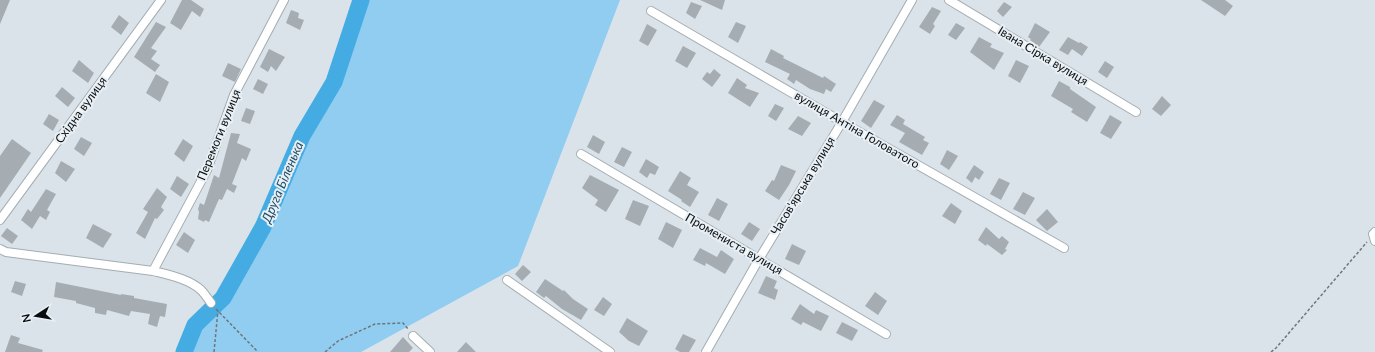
<svg xmlns="http://www.w3.org/2000/svg" width="1375" height="352" viewBox="0 0 1375 352" font-family="Lato,sans-serif">
<style>
.green{fill:#90cdf1}
.lines{fill:none;stroke-linecap:round;stroke-linejoin:round}
.river{stroke:#44ace3;stroke-width:17}
.building{fill:#a5adb2}
.minor-casing{stroke:#a4adb2;stroke-width:10}
.path{stroke:#707579;stroke-width:1.5;stroke-dasharray:3 2;stroke-linecap:butt}
.minor{stroke:#fff;stroke-width:8}
.labels{text-anchor:middle;stroke-width:4;stroke-linejoin:round;paint-order:stroke}
.street-label{font-size:12px;fill:#0a0d0e;stroke:#e8f0f6}
.water-label{font-size:13px;font-style:italic;fill:#254f66;stroke:#e8f0f6}
</style>
<rect width="100%" height="100%" fill="#dae3e9"/>
<path class="green" d="M361,0H620L518,266L361,352H184L195,325L223,298L263,227L302,136L334,82Z"/>
<g class="lines">
<path class="river" d="M184,352L195,325L223,298L263,227L302,136L334,82L361,0"/>
</g>
<path class="building" d="M0,0H10L0,24Z
M182,0H191L204,9L200,17L192,11L181,30L170,23Z
M700,0H725L722,10Z
M1201,0H1225L1233,6L1225,16Z
M691,2L702,6L695,19L686,13Z
M1004,2L1012,7L1003,17L997,11Z
M932,7L941,11L933,24L935,26L930,34L919,27Z
M291,10L299,13L298,18L304,20L300,30L286,23Z
M119,15L129,23L121,35L111,27Z
M156,22L166,27L151,48L157,51L151,59L160,65L155,72L134,57Z
M736,22L746,26L738,43L728,37Z
M956,23L965,28L956,40L948,35Z
M1035,23L1050,32L1039,47L1030,40L1031,39L1028,37Z
M647,24L657,30L648,46L639,41Z
M979,37L992,44L990,47L1004,53L994,70L970,52Z
M1068,37L1079,43L1080,42L1088,47L1082,56L1072,49L1068,55L1059,50Z
M683,46L696,53L687,68L675,61Z
M269,49L285,57L276,71L271,66L268,72L260,67Z
M771,49L784,56L783,58L823,78L824,76L836,84L831,92L826,89L824,94L810,89L796,80L794,84L787,79L790,74L765,62Z
M79,60L94,73L88,83L72,71Z
M1016,60L1029,66L1020,83L1008,76Z
M1105,61L1114,67L1107,78L1098,72Z
M228,63L241,69L235,82L222,76Z
M714,69L721,75L712,87L702,79L707,72L710,74Z
M156,74L169,82L160,102L146,93Z
M737,78L747,85L745,88L759,93L750,107L728,93Z
M258,79L268,84L263,94L253,89Z
M1059,81L1070,87V89L1096,107L1087,122L1071,112L1073,109L1051,96Z
M62,87L75,98L68,107L55,96Z
M1162,96L1171,105L1161,116L1152,109Z
M874,100L885,106L871,128L861,121Z
M775,104L784,108L776,121L768,116Z
M246,108L255,111L250,124L241,121Z
M49,114L59,120L53,131L43,124Z
M897,115L905,120L903,124L925,137L923,140L929,143L922,155L899,142L905,133L890,125Z
M1110,115L1122,122L1111,139L1100,133Z
M798,116L811,123L802,136L788,129Z
M231,133L240,134L237,143L251,149L246,161L242,158L232,184L237,186L234,193L227,189L222,200L219,199L209,222L205,220L204,222L198,219L199,212L198,209L200,203L204,205L214,175L219,178Z
M593,135L605,142L599,154L587,147Z
M81,137L92,143L84,156L74,149Z
M12,139L31,153L0,198V156Z
M183,139L193,146L184,162L174,154Z
M622,147L632,152L624,167L614,162Z
M947,150L958,156L949,170L940,164Z
M646,159L659,167L655,175L650,173L647,178L639,172Z
M61,161L75,169L66,182L55,173Z
M781,165L796,171L789,185L779,200L765,191L772,180L774,181Z
M974,165L984,172L979,180L975,177L972,183L966,178Z
M680,171L691,178L687,185L699,192L690,207L681,201L682,200L668,191Z
M590,175L619,190L606,212L595,205L598,200L582,188Z
M177,176L189,184L181,197L170,189Z
M999,178L1010,183L1001,200L990,194Z
M157,188L167,197L161,207L164,210L157,219L155,218L145,239L136,233L148,212L143,209Z
M46,189L56,194L47,210L50,212L46,220L40,216L32,229L21,220L28,209L31,212Z
M1023,192L1035,198L1025,215L1013,209Z
M717,198L728,204L719,221L708,215Z
M633,200L649,206L640,226L625,219Z
M951,203L962,211L955,224L942,216Z
M1047,209L1058,222L1047,231L1036,220Z
M666,222L682,230L673,248L658,239Z
M749,222L760,229L752,241L741,234Z
M93,224L112,234L103,248L86,238Z
M986,227L999,239L1002,236L1009,242L1005,249L1007,250L1002,255L987,244L986,246L978,240Z
M7,228L18,236L12,244L1,236Z
M184,232L195,240L188,253L176,245Z
M792,244L806,251L799,265L785,259Z
M700,248L717,257L721,250L734,259L725,274L706,263L705,266L693,260Z
M523,265L531,272L522,281L515,274Z
M766,276L777,281L774,288L778,290L775,300L758,293Z
M545,279L563,291L564,290L573,299L588,309L581,320L562,309L546,296L544,298L536,292Z
M15,281L26,284L22,296L11,292Z
M56,282L121,295V294L134,296V298L167,304L165,317L160,316L157,327L148,324L150,314L131,311L129,316L107,310L106,315L95,313V308L76,303V301L54,297Z
M875,292L887,301L878,315L865,306Z
M603,297L612,304L604,316L594,310Z
M800,304L814,314L816,310L829,316L821,331L803,322L801,325L791,319Z
M627,318L648,331L639,346L629,341L619,332Z
M842,322L858,330L852,341L836,333Z
M683,334L696,340L689,352H680L675,349Z
M11,335L20,338L18,343L43,350L42,352H5Z
M403,337L413,348L409,352H390Z
M466,342L476,352H457Z"/>
<g class="lines">
<defs>
<path id="minor" d="M949,0L1136,112
M651,11L842,122L1064,248
M581,154L886,334
M0,220L161,0
M1375,232L1373,234L1375,241
M0,249L6,252L153,271C169,275 189,279 201,290C205,294 208,299 211,303
M153,271L207,170L234,95L284,0
M507,280L610,352
M413,336L430,352
M706,352L759,259L842,122L912,0"/>
</defs>
<use href="#minor" class="minor-casing"/>
<path class="path" d="M216,309L258,352
M214,352L218,310
M325,352L338,341L375,324L403,323L408,329
M1271,352L1276,348L1367,242"/>
<use href="#minor" class="minor"/>
</g>
<g class="labels">
<g class="street-label">
<text transform="translate(1043 56) rotate(31)" y="4">Івана Сірка вулиця</text>
<text transform="translate(81 110) rotate(-54)" y="4">Східна вулиця</text>
<text transform="translate(857 130) rotate(30)" y="4">вулиця Антіна Головатого</text>
<text transform="translate(219 135) rotate(-68)" y="4">Перемоги вулиця</text>
<text transform="translate(803 186) rotate(-59)" y="4">Часов'ярська вулиця</text>
<text transform="translate(734 244) rotate(30)" y="4">Промениста вулиця</text>
</g>
<g class="water-label">
<text transform="translate(282 182) rotate(-67)" y="5">Друга Біленька</text>
</g>
</g>
<g transform="translate(36 316) rotate(258)" stroke="#e8f0f6" stroke-width="3" paint-order="stroke">
<path d="M0-3L7 15L0 10L-7 15Z" fill="#0a0d0e"/>
<text y="-6" font-size="11" font-weight="bold" text-anchor="middle" fill="#0a0d0e">N</text>
</g>
</svg>
